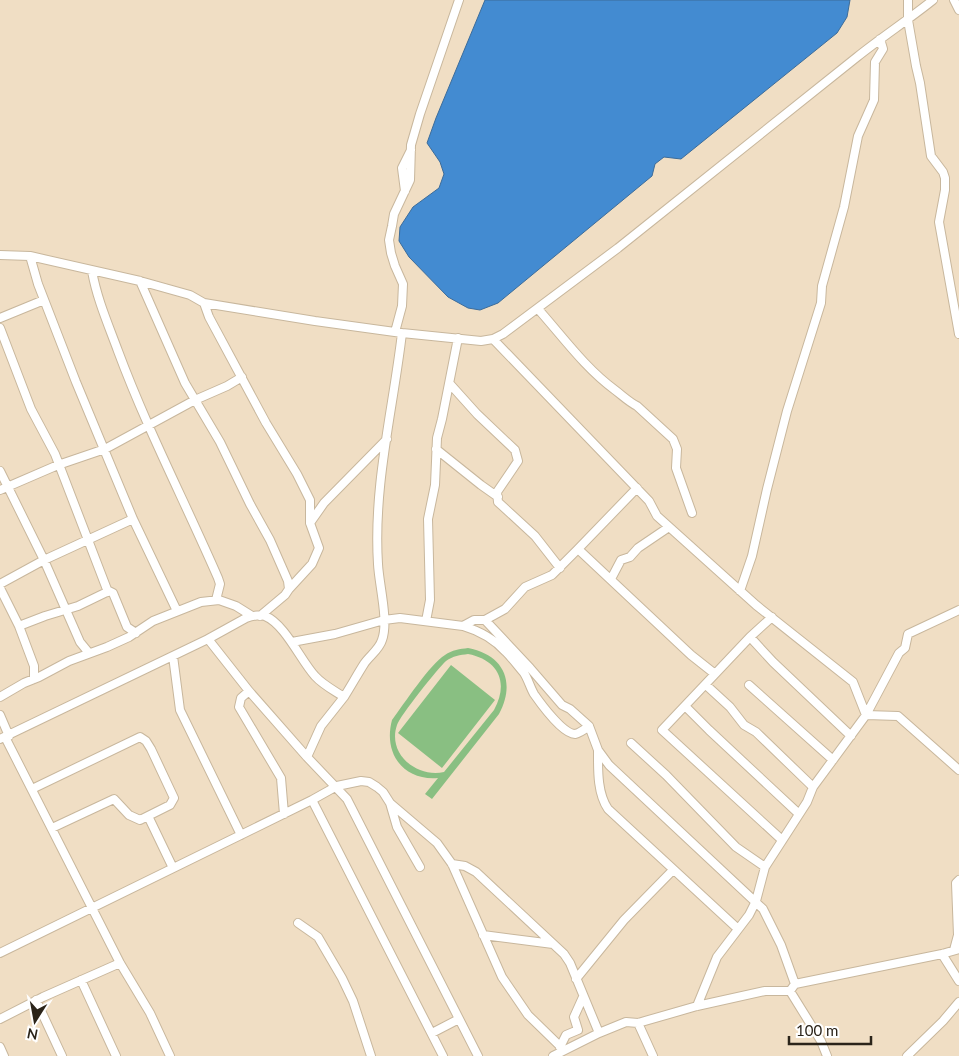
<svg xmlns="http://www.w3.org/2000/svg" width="959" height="1056" viewBox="0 0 959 1056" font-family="Lato,sans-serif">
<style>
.green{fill:#89bf82;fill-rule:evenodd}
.water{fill:#438bd1;stroke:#3c6c9a}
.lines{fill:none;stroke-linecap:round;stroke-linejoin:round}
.minor-casing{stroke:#c8b79d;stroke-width:10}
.minor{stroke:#fff;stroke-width:8}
</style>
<rect width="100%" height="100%" fill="#f0dec4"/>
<path class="green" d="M468,648C504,655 516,682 499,714L432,799L425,794L438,778C403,781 383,753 392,720C404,704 430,664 445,655C452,650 460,649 468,648ZM468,654C499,660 509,683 494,710L444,772C417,778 387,754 397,725C400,716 438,668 446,661C453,656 460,655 468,654Z
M451,665L495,700L442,768L398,733Z"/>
<path class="water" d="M485,0H850L847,17L837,33L681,159L664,157L655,164L652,176L498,303L480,310L468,308L448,297L409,257L399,241L400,227L413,207L439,188L444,174L440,162L427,143L436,118Z"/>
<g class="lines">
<defs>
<path id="minor" d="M908,0V20L916,66L920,83L931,156L943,172L945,178V190L939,222L959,334
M954,0L959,10
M405,191L402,168L411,150
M0,255L30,256L140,281L190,295L204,303L315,321L402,333L481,341L493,339L503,334L618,248L857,57C882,37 908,20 933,0
M30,256L38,284L76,382L133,519L177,611
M92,271C97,299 108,324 118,351C147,429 185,502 218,578L220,584L216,600
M140,281L185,383L220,442L250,504L270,540L288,581L289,589L285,595L260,616
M204,303L209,317L266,423L297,474L310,500V523
M538,309C563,337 585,368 615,390C623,396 629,402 637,406L673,439L677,449L676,468L692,513
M0,318L44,300
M0,328L31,409L55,454L108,592
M395,332L402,306L403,284L395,266L391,253L389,240L392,226L394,214L410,180L411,145L420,114L459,0
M493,339L649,501L657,516L756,605L853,682L866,715L898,716L959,770
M450,384L477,414L515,450L518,461L497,492L498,502L535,536L560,568
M436,449L481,485L498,497
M0,471L44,560L80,642L89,653
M0,490L58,465L105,449L195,400L227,386L242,377
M578,549L637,488
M611,579L621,560L630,557L638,548L669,527
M0,584L44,560L133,519
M0,588L19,626L45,616L78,606L109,591L113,593L127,627L136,633
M289,589L312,564L319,548L310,523L324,503L387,439
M740,591L752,556L767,489L787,411L821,303L822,286L844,207L858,136L874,100L875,62L883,49L880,39
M485,620L530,668L562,705L570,709L589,726L598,750L609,765L763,909L781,945L795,984
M426,621L430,600L428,519L435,485L437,438L442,419L458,338
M19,626L34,666V679
M463,626C480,631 494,639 506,652C512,658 518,666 524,673C528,679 530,687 534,694C541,704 563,734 575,734C580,733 585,729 589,726
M750,637L773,662L851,736
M208,639L246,618C252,616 259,614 265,616C285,624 301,661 315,676C323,685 335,691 344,697C351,686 357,675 364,664C369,656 379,650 382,640C389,621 379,585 378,564C373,486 393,410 402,333
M292,642L335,634L384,620L400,618L463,626L474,620H485L505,609L525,587L552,575L578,549L691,655L715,674L662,730L782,840
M173,656L180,710L241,835
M715,674L750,637L772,617
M706,685L730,707L744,725L756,732L813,787
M749,685L833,760
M249,691L241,698L239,707L281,778L284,814
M0,697L24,683L39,677L69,661L107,647L129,637L153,621L201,602L219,600L236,606L252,616
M685,706L709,730L799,814
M0,715L9,736
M5,737L120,963L150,1013L170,1056
M0,739L208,639L249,691L307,757L347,799L478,1056
M631,743L666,775L736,847L765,867
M598,750C598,769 597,793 608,809L738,929
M307,757L321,726L344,697
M32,789L140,737L146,741L151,749L174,798L170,805L140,820L129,815L114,799L52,828
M312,800L443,1056
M390,803L437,843L452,864L502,977L528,1015L564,1050
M148,816L173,868
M452,864L465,866L476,872L564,954L570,963L599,1033
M298,923L318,937L342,978L353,1001L371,1056
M483,935L553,944
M954,950L958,935L956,883L959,880
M0,953L312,800L337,786L361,781L369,782L377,787L383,792L390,803L397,827L420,867
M942,954L959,981
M576,979L624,920L673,870
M81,980L116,1056
M790,991L821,1041L827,1056
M36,1000L62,1056
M697,1006L717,957L749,915L756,901L765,867L807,802L813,787L866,715L899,653L905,648L908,634L959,610
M0,1019L43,997L120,963
M638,1023L653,1056
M432,1033L459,1019
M0,1047L4,1056
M560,1047L566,1035L578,1030L574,1017L583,997
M553,1056L599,1033L626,1022L638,1023L697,1006L765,991H790L795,984L942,954L959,949
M907,1056L943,1021L959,1002"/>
</defs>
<use href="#minor" class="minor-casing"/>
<use href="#minor" class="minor"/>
</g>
<g transform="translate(35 1021) rotate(191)" stroke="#ffffff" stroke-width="4" paint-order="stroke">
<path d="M0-4L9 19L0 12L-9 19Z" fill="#2b241a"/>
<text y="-8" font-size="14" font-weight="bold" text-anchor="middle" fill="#2b241a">N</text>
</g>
<path d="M789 1036v8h82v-8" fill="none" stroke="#2b241a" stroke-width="2.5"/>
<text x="796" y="1036" font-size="15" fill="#2b241a" stroke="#ffffff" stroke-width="4" paint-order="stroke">100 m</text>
</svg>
